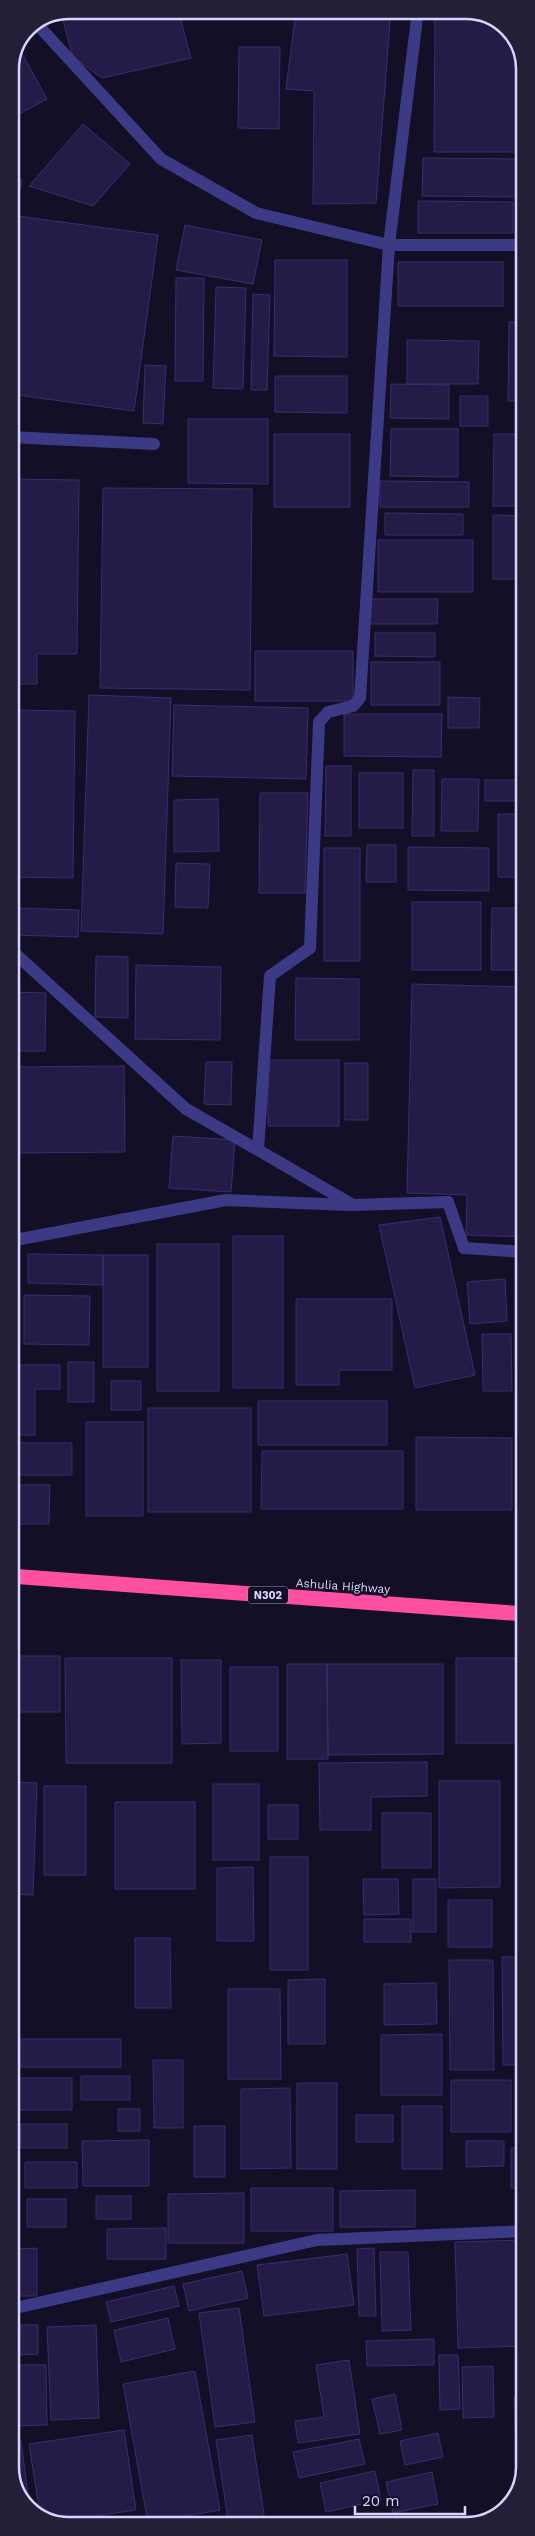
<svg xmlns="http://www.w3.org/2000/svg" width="535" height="2536" viewBox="0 0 535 2536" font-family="'Work Sans',sans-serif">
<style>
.building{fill:#241b47;stroke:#3b2d73}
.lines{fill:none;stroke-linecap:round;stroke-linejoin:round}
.street{stroke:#3d3a85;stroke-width:12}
.highway{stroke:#ff4fa3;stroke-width:15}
.labels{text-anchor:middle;stroke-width:5;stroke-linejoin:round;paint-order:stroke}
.shield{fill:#130f26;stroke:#9e99be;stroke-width:1}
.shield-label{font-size:11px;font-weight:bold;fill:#d9d4ff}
.street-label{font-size:12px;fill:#d9d4ff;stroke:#130f26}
.rim{fill:none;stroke:#d9d4ff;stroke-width:2.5}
</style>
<rect width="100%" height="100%" fill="#130f26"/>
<path class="building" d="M68,10H178L191,58L102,78L73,57L61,13Z
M296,10H391L376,203L313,204L314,91L286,89Z
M435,10H474L508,27L524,61V152H434Z
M239,47H280L279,129L238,128Z
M19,48L47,99L10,119V68Z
M83,124L130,164L93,206L29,186Z
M423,158L524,159V197L422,196Z
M10,177L22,180L16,209L10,208Z
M418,201L513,202V233H418Z
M10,215L158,235L134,411L10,394Z
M185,225L262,240L253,284L176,270Z
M275,260H347V357L274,356Z
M398,262H503V306H398Z
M176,278H204L203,381H175Z
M216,287L246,288L243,389L213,388Z
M253,294L270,295L267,390H251Z
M509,322H525V401H508Z
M407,340L479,341L478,384H407Z
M145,365L166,366L163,424L143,423Z
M275,376H347V413L275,412Z
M391,384L449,385V419L390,418Z
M460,396H488V426H460Z
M188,419H268V484L188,483Z
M391,429H458V477L390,476Z
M274,434H350V507H274Z
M494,434H525V506H493Z
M10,479L79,480L77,654H37V684H10Z
M380,481L469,482V507H380Z
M103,488L252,489L250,690L100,688Z
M385,513L463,514V535H385Z
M493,515L525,516V579H493Z
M378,540H473V592H378Z
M371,599H438L437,624H370Z
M375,633H435V657L375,656Z
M255,651H353V701H255Z
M371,662H440V705H371Z
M89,695L171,698L163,934L81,931Z
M448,697L480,698L479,728H448Z
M174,705L308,708L306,779L172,776Z
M10,710L75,711L73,878L10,877Z
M344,714H442L441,757L344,756Z
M326,766H351V836H325Z
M413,770H434V836H412Z
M359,773H403V828H359Z
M442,779H479L478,831H441Z
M485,780H525V801H485Z
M260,793H308L305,893H259Z
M218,799L219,851L174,852V800Z
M498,814H519V877H498Z
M367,845H396V882H366Z
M408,847L489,848V891L408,890Z
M324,848H360V961H324Z
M176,863L210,864L208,908L175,907Z
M412,902H481V970H412Z
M14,908L79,910L78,937L13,935Z
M492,908H525V970H491Z
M96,956L128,957V1018L95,1017Z
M136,965L221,967L220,1040L135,1039Z
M296,978L359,979V1040H295Z
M412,984L525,987V1237L466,1235L467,1195L407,1193Z
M10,992L46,993L45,1051H10Z
M268,1060H339V1126H268Z
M206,1062H232L231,1105L204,1104Z
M345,1063H368V1120H345Z
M124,1066L125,1152L10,1153V1067Z
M173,1136L235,1140L231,1192L169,1188Z
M440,1217L475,1375L415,1388L379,1225Z
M233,1236H283V1388H233Z
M157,1244H219V1391H157Z
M28,1254L103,1255V1285L28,1283Z
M103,1255H148V1367H103Z
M505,1279L507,1321L470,1324L467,1282Z
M24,1295L90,1296L89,1345L24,1344Z
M296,1299H392V1370H339V1385H296Z
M482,1334H511L512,1391H483Z
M68,1362H94V1402H68Z
M10,1365H60V1389H35V1435H10Z
M111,1381H141V1410H111Z
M258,1401H387V1445H258Z
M148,1408H251V1512H148Z
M86,1422H143V1516H86Z
M416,1437L512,1438V1510H416Z
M520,1437H525V1507H519Z
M11,1443H72V1475H11Z
M262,1451H403V1509H261Z
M10,1485H50L49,1524H10Z
M12,1656H60V1712H12Z
M65,1658H172V1763H66Z
M456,1658H525V1743H456Z
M181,1660H221V1743L182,1744Z
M287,1664H327L328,1759H287Z
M327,1664H443V1754L328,1755Z
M230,1667H278V1751H230Z
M427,1762V1796L371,1797V1830H320L319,1763Z
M439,1781H500V1887L439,1888Z
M10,1782L37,1783L33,1895L10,1894Z
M213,1784H259V1860H213Z
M44,1786H86V1875H44Z
M115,1802H195V1889H115Z
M268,1805H298V1839H268Z
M382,1813H431V1868H382Z
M270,1857H308V1970H270Z
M253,1867L254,1941H217V1868Z
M363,1879H398L399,1914L364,1915Z
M413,1879H436V1932H413Z
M448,1900H492V1947H448Z
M518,1906H525V1949H518Z
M364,1919H411V1942H364Z
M10,1923L18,1924L16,1979L10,1978Z
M135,1938H170L171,2008H135Z
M502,1957H525V2065H503Z
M449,1960H493L494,2070H450Z
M325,1979V2044H288V1980Z
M436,1983L437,2024L384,2025V1984Z
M228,1989H280L281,2079H228Z
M442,2034V2095H381V2035Z
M20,2039H121V2067H20Z
M153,2060H183V2128H154Z
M81,2076H130V2100H81Z
M10,2078H72V2110H10Z
M451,2080H511V2132H451Z
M297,2083H337V2169H297Z
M290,2088L291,2168L241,2169V2089Z
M402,2106H442V2169H402Z
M118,2109H140V2131H118Z
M356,2115H393V2142H356Z
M21,2124H67V2148H21Z
M10,2126H17V2179H10Z
M194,2126H225V2177H194Z
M149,2140V2186H83L82,2141Z
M466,2141H504V2166L466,2167Z
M511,2148H525V2188H511Z
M25,2162H77V2188H25Z
M251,2188H333V2231H251Z
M415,2190V2227H340V2191Z
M244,2193V2243H168V2194Z
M96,2196H131V2219H96Z
M27,2199H66V2227H27Z
M166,2228V2259H107V2229Z
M525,2240V2346L458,2348L455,2242Z
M37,2248V2296H16L15,2249Z
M374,2248L376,2316H359L357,2249Z
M380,2252H408L411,2330L382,2331Z
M347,2254L354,2305L264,2316L257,2265Z
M242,2271L248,2298L189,2311L183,2284Z
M174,2286L179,2306L111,2322L106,2302Z
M239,2308L255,2422L215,2427L199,2313Z
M168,2318L175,2349L121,2362L114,2330Z
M20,2325H38V2354L20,2355Z
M96,2325L99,2418L51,2420L47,2327Z
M11,2330H14V2349H11Z
M434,2339V2365L367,2366L366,2341Z
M439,2355H458L460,2409L440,2410Z
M349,2360L360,2434L298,2443L295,2421L324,2417L316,2365Z
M11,2365H46L47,2425L11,2426Z
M493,2366L494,2417L463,2418L462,2367Z
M195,2371L220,2510L148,2523L123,2384Z
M395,2394L402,2430L380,2434L372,2399Z
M514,2397H525V2433H515Z
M124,2430L136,2510L55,2522L40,2515L29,2444Z
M438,2433L443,2457L405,2465L400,2441Z
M252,2435L265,2521L229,2526L216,2440Z
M359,2439L365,2464L299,2478L293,2452Z
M21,2441L30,2510L11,2475V2442Z
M375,2471L381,2500L326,2512L320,2483Z
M432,2472L438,2504L393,2513L386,2482Z
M215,2519L216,2526H171Z
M140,2521L141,2526H110Z"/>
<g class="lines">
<path class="street" d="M36,23L161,159L256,213L389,245H524
M10,437L154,444
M10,949L186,1109L258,1150L353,1205L448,1202L464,1248L525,1252
M258,1150L270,976L310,948L319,722L328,712L353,706L360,698L389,245L418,10
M10,1241L226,1200L349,1205
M11,2309L317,2240L525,2231"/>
<path class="highway" d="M10,1576L525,1614"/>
</g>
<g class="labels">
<rect class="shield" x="248" y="1586.5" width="40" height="17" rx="4"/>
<g class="shield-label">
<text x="268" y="1599">N302</text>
</g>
<g class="street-label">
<text transform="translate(343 1586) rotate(4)" y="4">Ashulia Highway</text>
</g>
</g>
<path d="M0 0H535V2536H0ZM69 19H466A50 50 0 0 1 516 69V2467A50 50 0 0 1 466 2517H69A50 50 0 0 1 19 2467V69A50 50 0 0 1 69 19Z" fill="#231f37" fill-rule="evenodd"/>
<path class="rim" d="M69 19H466A50 50 0 0 1 516 69V2467A50 50 0 0 1 466 2517H69A50 50 0 0 1 19 2467V69A50 50 0 0 1 69 19Z"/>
<path d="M355 2506v8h110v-8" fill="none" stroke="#d9d4ff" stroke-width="2.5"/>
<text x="362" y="2506" font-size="15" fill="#d9d4ff" stroke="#130f26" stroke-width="4" paint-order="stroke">20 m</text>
</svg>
